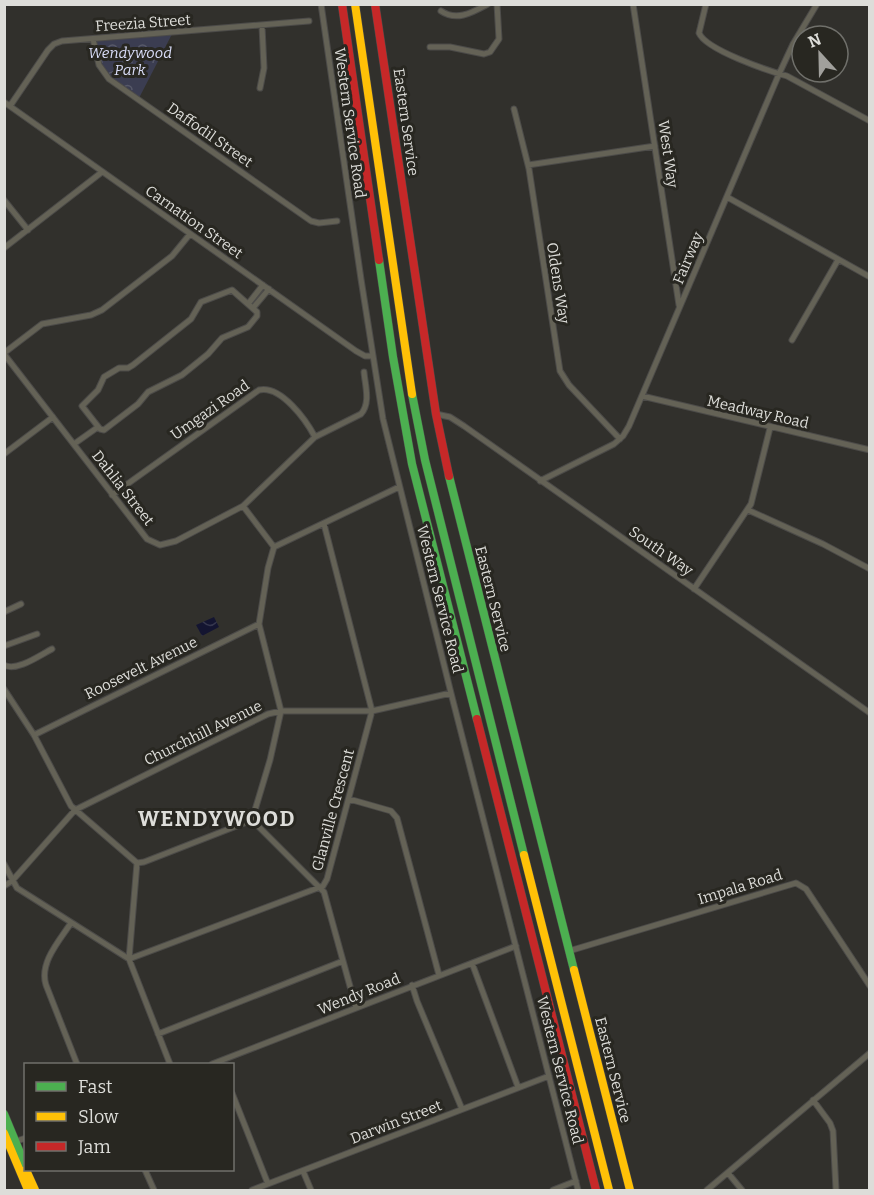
<svg xmlns="http://www.w3.org/2000/svg" width="874" height="1195" viewBox="0 0 874 1195" font-family="Bitter,serif">
<style>
.forest{fill:url(#forest-crowns)}
.water{fill:url(#water-waves)}
.lines{fill:none;stroke-linecap:round;stroke-linejoin:round}
.street-casing{stroke:#4c4b49;stroke-width:7}
.fast-casing{stroke:#4c4b49;stroke-width:9}
.slow-casing{stroke:#4c4b49;stroke-width:9}
.jam-casing{stroke:#4c4b49;stroke-width:9}
.street{stroke:#646256;stroke-width:5}
.fast{stroke:#4caf50;stroke-width:8}
.slow{stroke:#ffc107;stroke-width:8}
.jam{stroke:#c62828;stroke-width:8}
.labels{text-anchor:middle;stroke-width:6;stroke-linejoin:round;paint-order:stroke}
.street-label{font-size:15px;fill:#ddddd9;stroke:#282721}
.park-label{font-size:15px;font-style:italic;fill:#d9ddf8;stroke:#282721}
.district-label{font-size:21px;font-weight:bold;letter-spacing:1.5px;fill:#ddddd9;stroke:#282721}
</style>
<defs>
<pattern id="forest-crowns" width="20" height="18" patternUnits="userSpaceOnUse" patternTransform="scale(1.5)"><rect width="20" height="18" fill="#3b3d51"/><path d="M2 6a3 3 0 1 1 6 0M12 15a3 3 0 1 1 6 0" fill="none" stroke="#575969"/></pattern>
<pattern id="water-waves" width="16" height="10" patternUnits="userSpaceOnUse" patternTransform="scale(1.5)"><rect width="16" height="10" fill="#141531"/><path d="M0 5q4-4 8 0t8 0" fill="none" stroke="#36374e"/></pattern>
</defs>
<rect width="100%" height="100%" fill="#31302c"/>
<path class="forest" d="M172,34L139,98L108,77L90,39Z"/>
<path class="water" d="M214,617L219,627L202,636L196,625Z"/>
<g class="lines">
<defs>
<path id="street" d="M321,4L361,279L383,419L451,693L578,1190
M633,4L679,305
M706,4L699,33C706,50 769,71 787,76L870,121
M441,11C457,22 473,12 488,4
M93,39L99,65L109,79L311,221L319,223L337,221
M430,47H450L484,54L490,52L499,39L497,4
M260,88L264,68L262,26
M4,102L356,351L365,356H373
M10,106L48,50L54,44L62,41L309,21
M514,109L529,169L560,371L569,385L620,439
M528,165L655,146
M727,197L870,277
M4,200L28,230
M4,248L102,172
M232,290L257,312V316L248,327L222,338L208,354L182,375L148,392L138,404L104,430L100,429L82,406L98,390L104,377L119,368H128L133,365L191,319L201,302Z
M248,304L263,285
M253,308L269,289
M792,340L838,260
M4,353L42,324L91,315L102,310L172,256L190,234
M4,354L147,539L160,545L176,541L243,506L315,437L361,414C371,403 365,385 364,372
M642,396L870,450
M436,414L450,417L464,426L870,713
M74,444L98,427
M4,454L53,417
M540,481L614,444L623,436L629,426L779,74L793,44L817,4
M112,495L259,390C281,385 306,420 315,437
M243,506L274,547
M748,510L823,544L870,569
M274,547L399,487
M694,589L751,504L770,428
M4,612L21,604
M4,646L37,634
M4,665C17,672 40,655 52,649
M4,689L34,735L71,806L137,863L144,862L252,820L270,760L281,711L259,624L268,568L274,547
M34,735L259,624
M349,799L391,811L397,818L439,975
M252,820L324,892L356,1008
M137,863L129,959L170,1064
M4,864L17,888L129,959L323,886L327,879L372,711L324,524
M4,886L12,881L75,810L268,714L281,711H372L451,693
M71,923C59,941 39,963 46,985L77,1064
M569,951L796,883L806,889L870,986
M472,963L518,1087
M412,985L417,1001L462,1109
M158,1034L343,961
M212,1064L516,946
M232,1093L268,1184
M813,1100L830,1123L833,1131L836,1190
M4,1145L26,1138
M145,1170L154,1190
M303,1171L311,1190
M728,1173L742,1190
M252,1190L549,1076
M553,1190L576,1181
M707,1190L870,1053"/>
<path id="fast" d="M379,260L393,357L412,464L477,719
M412,394L425,460L524,855
M449,476L574,970
M4,1114L26,1167"/>
<path id="slow" d="M355,4L412,394
M524,855L609,1190
M574,970L630,1190
M4,1133L28,1190
M26,1170L35,1190"/>
<path id="jam" d="M342,4L379,260
M375,4L436,414L449,476
M477,719L596,1190"/>
</defs>
<use href="#street" class="street-casing"/>
<use href="#fast" class="fast-casing"/>
<use href="#slow" class="slow-casing"/>
<use href="#jam" class="jam-casing"/>
<use href="#street" class="street"/>
<use href="#fast" class="fast"/>
<use href="#slow" class="slow"/>
<use href="#jam" class="jam"/>
</g>
<g class="labels">
<g class="street-label">
<text transform="translate(143 23) rotate(-4)" y="5">Freezia Street</text>
<text transform="translate(406 122) rotate(82)" y="5">Eastern Service</text>
<text transform="translate(350 123) rotate(82)" y="5">Western Service Road</text>
<text transform="translate(210 135) rotate(35)" y="5">Daffodil Street</text>
<text transform="translate(668 154) rotate(82)" y="5">West Way</text>
<text transform="translate(194 222) rotate(35)" y="5">Carnation Street</text>
<text transform="translate(688 258) rotate(-67)" y="5">Fairway</text>
<text transform="translate(558 283) rotate(81)" y="5">Oldens Way</text>
<text transform="translate(210 410) rotate(-35)" y="5">Umgazi Road</text>
<text transform="translate(758 412) rotate(13)" y="5">Meadway Road</text>
<text transform="translate(123 488) rotate(52)" y="5">Dahlia Street</text>
<text transform="translate(661 551) rotate(35)" y="5">South Way</text>
<text transform="translate(440 599) rotate(76)" y="5">Western Service Road</text>
<text transform="translate(493 599) rotate(76)" y="5">Eastern Service</text>
<text transform="translate(141 668) rotate(-26)" y="5">Roosevelt Avenue</text>
<text transform="translate(203 733) rotate(-26)" y="5">Churchhill Avenue</text>
<text transform="translate(333 810) rotate(-75)" y="5">Glanville Crescent</text>
<text transform="translate(740 887) rotate(-17)" y="5">Impala Road</text>
<text transform="translate(359 994) rotate(-22)" y="5">Wendy Road</text>
<text transform="translate(560 1070) rotate(76)" y="5">Western Service Road</text>
<text transform="translate(613 1070) rotate(76)" y="5">Eastern Service</text>
<text transform="translate(396 1122) rotate(-21)" y="5">Darwin Street</text>
</g>
<g class="park-label">
<text x="130" y="58">Wendywood<tspan x="130" dy="17">Park</tspan></text>
</g>
<g class="district-label">
<text x="217" y="826">WENDYWOOD</text>
</g>
</g>
<rect width="874" height="1195" fill="none" stroke="#ddddd9" stroke-width="12"/>
<rect x="24" y="1063" width="210" height="108" fill="#282721" stroke="#70706b" stroke-width="1.5"/>
<rect x="36" y="1082" width="30" height="9" fill="#4caf50" stroke="#70706b" stroke-width="1.5"/>
<text x="78" y="1093" font-size="18" fill="#ddddd9">Fast</text>
<rect x="36" y="1112" width="30" height="9" fill="#ffc107" stroke="#70706b" stroke-width="1.5"/>
<text x="78" y="1123" font-size="18" fill="#ddddd9">Slow</text>
<rect x="36" y="1142" width="30" height="9" fill="#c62828" stroke="#70706b" stroke-width="1.5"/>
<text x="78" y="1153" font-size="18" fill="#ddddd9">Jam</text>
<g transform="translate(820 54) rotate(338)"><circle r="28" fill="#282721" stroke="#70706b" stroke-width="1.5"/>
<path d="M0-4.5L10 22L0 15L-10 22Z" fill="#a1a09c"/>
<text y="-9" font-size="16" font-weight="bold" text-anchor="middle" fill="#ddddd9">N</text>
</g>
</svg>
